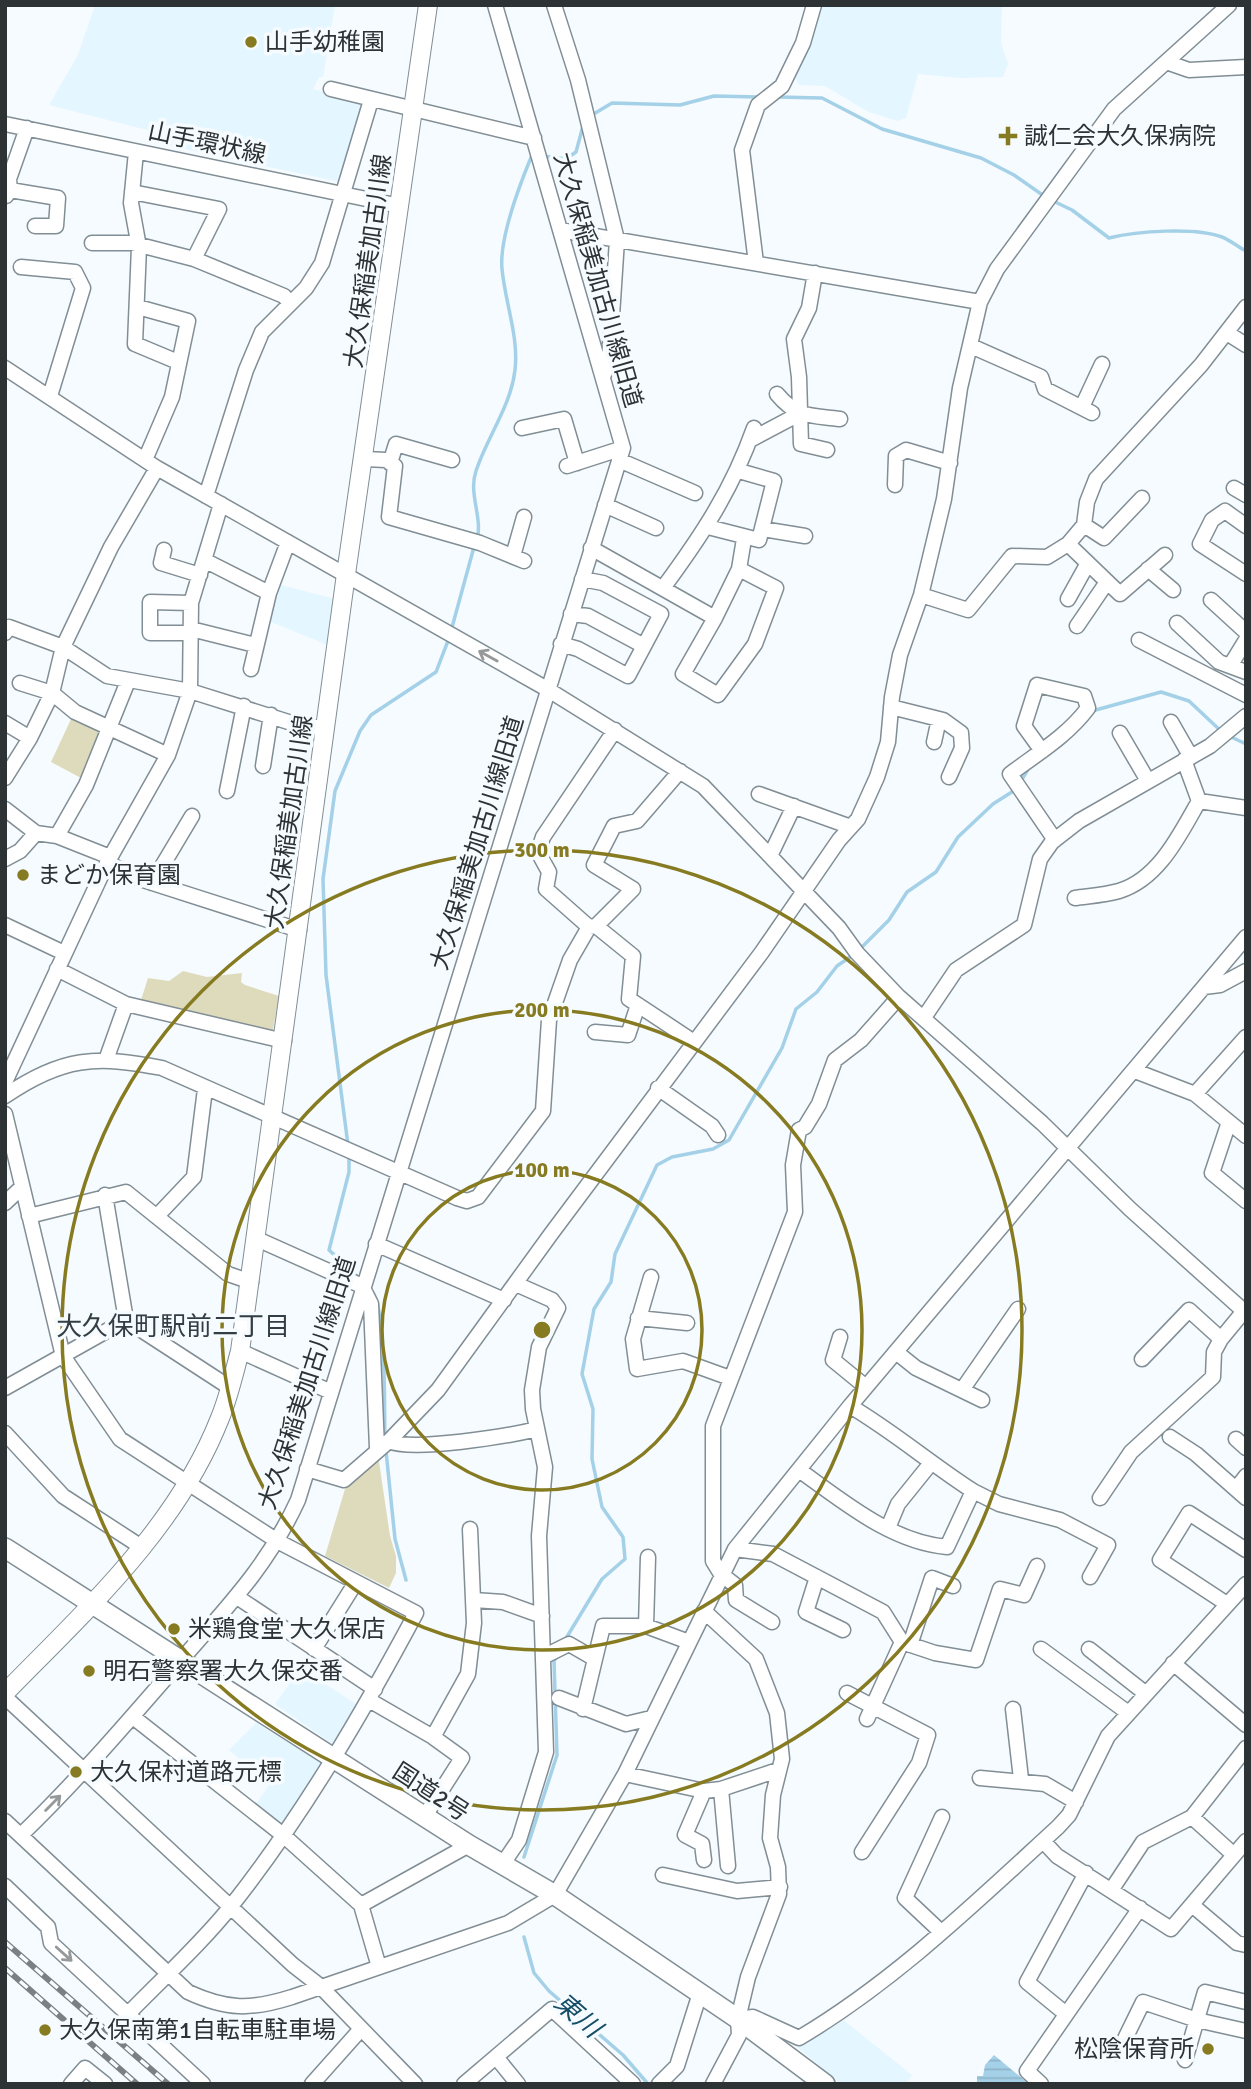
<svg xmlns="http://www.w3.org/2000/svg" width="1251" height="2089" viewBox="0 0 1251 2089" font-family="Signika,'Noto Sans JP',sans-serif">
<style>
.built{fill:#e4f6ff}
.green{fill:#dedbbc}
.water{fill:url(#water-rules)}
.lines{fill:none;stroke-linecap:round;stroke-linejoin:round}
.stream{stroke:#a4d1e8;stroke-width:3.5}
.minor-casing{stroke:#818e95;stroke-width:17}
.major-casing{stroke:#818e95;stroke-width:20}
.highway-casing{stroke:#818e95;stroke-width:22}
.minor{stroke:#fff;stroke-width:14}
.major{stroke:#fff;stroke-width:18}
.highway{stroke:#fff;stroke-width:19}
.rail-casing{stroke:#7b8183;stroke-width:6}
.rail{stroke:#f5fbfe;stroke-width:3.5;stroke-dasharray:10;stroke-linecap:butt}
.oneway{stroke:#96999a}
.ring{fill:none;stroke:#877b21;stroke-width:3.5}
.poi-dot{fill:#877b21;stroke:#f5fbfe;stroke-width:2.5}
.labels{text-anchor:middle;stroke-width:7;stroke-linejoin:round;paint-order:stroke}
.poi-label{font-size:24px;fill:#2d3335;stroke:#f5fbfe;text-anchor:start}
.street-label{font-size:24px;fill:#2d3335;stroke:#f5fbfe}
.neighbourhood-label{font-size:26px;fill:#333e44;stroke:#f5fbfe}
.water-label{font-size:26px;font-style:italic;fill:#154e66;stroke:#f5fbfe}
.centre{fill:#877b21;stroke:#f5fbfe;stroke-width:3.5}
.ring-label{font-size:21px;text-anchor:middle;font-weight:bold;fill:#877b21;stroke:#f5fbfe;stroke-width:7;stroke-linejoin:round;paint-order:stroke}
</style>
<defs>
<pattern id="water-rules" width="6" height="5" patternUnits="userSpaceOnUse" patternTransform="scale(1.75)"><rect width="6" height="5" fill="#a4d1e8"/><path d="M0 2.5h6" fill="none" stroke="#8eb4c8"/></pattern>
</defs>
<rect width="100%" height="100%" fill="#f5fbfe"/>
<path class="built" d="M95,5H335L323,77H319L313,89L364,101L340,182L162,144L151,131L49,105L78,55Z
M818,5H1002L1001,43L1008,64L1003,77L960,78L918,74L906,118L897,121L867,111L825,86L799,85L794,76Z
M281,585L335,599L330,646L269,621Z
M301,1668L362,1708L337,1747L275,1704Z
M256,1723L324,1765L281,1827L253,1808L270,1784L229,1750Z
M842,2019L912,2075L906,2084H841L797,2047Z"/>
<path class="green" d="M72,717L101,731L83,779L51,762Z
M183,971L207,977L242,973L241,982L245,985L279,996L273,1030L268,1032L141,1000L148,978L169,981Z
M378,1455L390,1536L396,1556V1573L389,1588L325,1556L345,1489Z"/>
<path class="water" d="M994,2055L1029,2084H977V2076H983L985,2065Z"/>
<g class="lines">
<path class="stream" d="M777,97L822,98L882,129L981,158L1014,175L1044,196
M592,115L612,103L680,105L714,96L758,97
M543,156L566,159L576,152L583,126
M1051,200L1072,210L1109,238C1137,231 1195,227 1222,237C1230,240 1238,247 1246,251
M477,540C483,517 468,494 476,471C487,437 511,406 515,370C519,337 505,302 502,269C499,238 520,184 532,155H535
M451,631L474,547
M1092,711L1161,692L1189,701L1222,732
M1229,736L1246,744
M1021,781L1030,766
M859,950L889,920L907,892L936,872L958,837L993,804L1015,790
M348,1145L326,975L323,879L335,791L360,731L371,715L436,672L449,638
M349,1156V1172L329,1250L360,1279
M371,1290C387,1307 384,1411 385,1440
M386,1451L395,1539L406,1580
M565,1640L602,1579L625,1559L623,1537L602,1507L592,1459L593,1409L582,1374L594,1309L611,1282L615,1254L657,1165L672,1157L713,1149L729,1140L782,1048L796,1009L817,992L837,966L853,955
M524,1857L557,1755L554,1661L557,1656
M524,1937L534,1973L549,1991L623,2055L648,2084"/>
<defs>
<path id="minor" d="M554,5L578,80L617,240L609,361L603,377
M1166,62L1189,70L1246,67
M331,89L534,138
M5,124L400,206
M136,152L131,203L139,247L135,344L178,362
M10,190L58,198L56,226H35
M132,192L219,209L194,259
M6,196L10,190L9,179L27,128
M560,230L980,302
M92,243H132L194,259L284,296L289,302
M756,263L742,150L758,105L782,86L803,43L814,5
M21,267L75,272L83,288L50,396
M815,273L809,308L794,339L799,377L801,444L827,450
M138,307L188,321L172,397L145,460
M1227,333L1246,345
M971,346L1041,377L1045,389L1092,413
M5,368L157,468L547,689L703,786L839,928L857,953L899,997L1042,1123L1130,1209L1246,1313
M777,394C797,418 810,415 840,419
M1082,407L1102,364
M522,428L564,419L577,463
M750,440L799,414
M365,459L386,460L395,466L389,517L480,543L524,561
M619,460L695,493
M390,463L396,444L452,460
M567,466L623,448
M895,485L896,456L906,450L950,463
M1234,488L1246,495
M206,496L246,370L262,332L306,288L322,263L371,100
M605,505L656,528
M1084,525L1104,538L1142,498
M1246,526L1225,511L1212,520L1200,544L1246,574
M708,527L759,540L774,481L739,471
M762,529L805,536
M1068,544L1120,594L1165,555
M591,548L715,618L683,674L718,695L755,644L776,588L739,569
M164,550L161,563L200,575
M513,556L524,517
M204,560L269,593
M1148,569L1173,590
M663,588C702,535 732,490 754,428
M921,595L968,610L1012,556L1047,557L1068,544L1084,525L1087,502L1096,479L1201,365L1246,307
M1068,599L1088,563
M1211,600L1246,632
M191,603L150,602V633H185L191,629L255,645
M571,614L588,616L644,646
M715,618L739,569L744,539
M1177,623L1219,662L1246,672
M1077,626L1107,582
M5,633L9,627L63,647L107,676L190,691L298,725L326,728
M1139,640L1246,695
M561,644L578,649L628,676L661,614L603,583L582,579
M1230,666L1246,640
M251,669L269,593L288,542
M20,683L52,693L75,712L168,755
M891,707L943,720L961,733L962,748L949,777
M1171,722L1191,757
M5,723L30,738
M1120,733L1148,781
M934,742L939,719
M1042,751L1024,726L1037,685L1084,696L1088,708C1067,736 1038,753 1010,774L1055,840
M1184,760L1199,801L1246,808
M263,766L271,715
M5,778L30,738L52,693L63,647L111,547L157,468
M227,791L244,706
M759,794L851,827
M5,809L36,833L57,836L110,857
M57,836L86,785L128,681
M770,856L794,806
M5,859L20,851L36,833
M107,863L140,879L299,930
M152,883L192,816
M1075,898C1089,896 1105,895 1119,891C1159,879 1180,834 1199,801
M5,925L64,953
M596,926L633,956L629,999L694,1042
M589,927L596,926L633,889L594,865L614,826L637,821L680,771
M57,969L126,1004
M1204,987L1220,985L1246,971
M925,1016L956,970L1024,925L1040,859L1052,842L1079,821L1210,746L1246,716
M595,1032L628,1035L638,1005
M106,1060L126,1004L284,1041
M1135,1071L1195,1094L1246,1136
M5,1082L107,863L168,755L190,691L191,603L221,504
M658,1088L712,1126L718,1135
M1195,1094L1246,1037
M5,1096C62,1057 96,1055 162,1068L457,1198L467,1201L478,1197L543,1111L549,1020L570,960L589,927L546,889L549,872L538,852L543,837L615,730
M5,1114L63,1356L120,1439L279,1542L416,1613C362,1714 303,1815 232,1905C201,1944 163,1978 129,2013
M1229,1122L1212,1173L1246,1201
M105,1195L126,1320
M5,1203L22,1187
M158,1215L194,1177L205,1089
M29,1216L126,1192L228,1274L251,1282
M257,1239L362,1286L371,1304L377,1448
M376,1244L504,1300
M651,1277L633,1339L637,1369L683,1361L730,1378
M638,1318L687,1323
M840,1337L833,1360L866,1387
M240,1351L331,1392
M896,1352L916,1368L982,1400
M1142,1359L1189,1310L1221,1339L1244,1311
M5,1388L126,1320L229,1387
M962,1390L1018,1309
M5,1433L63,1496L143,1548
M1170,1437L1196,1454L1246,1498
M1236,1439L1246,1448
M389,1441C412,1452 509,1436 537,1429
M307,1469L344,1480L389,1441L438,1390L551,1234L762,952L839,840L858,819L877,777L888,742L892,697L900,655L921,595L944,499L960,388L980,302L997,269L1114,109L1229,5
M799,1470C844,1502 891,1542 947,1547L973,1491C931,1464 894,1432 850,1406
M1236,1489L1246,1476
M973,1491L999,1504L1060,1520L1108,1545L1090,1577
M1100,1498L1131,1452L1213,1377L1214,1352L1221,1339
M888,1528L898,1504L931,1463
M735,1549L773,1554L883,1612L902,1642L867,1719
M817,1577L806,1612L843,1630
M237,1597L375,1689
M474,1600L503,1602L542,1616
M1227,1604L1160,1560L1189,1513L1246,1550
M704,1611L756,1659L777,1713L782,1759L773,1795L770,1838L778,1867L779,1894L748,1977L738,2019L739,2035L713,2084
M772,1622L736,1600L735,1585L721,1574L713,1561V1426L795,1212L793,1165L799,1130L805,1127L819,1104L835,1060L861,1040L899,997
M646,1626L648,1557
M902,1642L935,1653L976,1660L1000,1589L1024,1595L1037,1566
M910,1645L932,1578L953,1586
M314,1649L356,1582
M1041,1649L1127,1712
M1089,1649L1145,1693
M543,1657L569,1644L595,1659L603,1626H646L689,1642
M1173,1663L1246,1725
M847,1693L928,1735L919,1763L862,1852
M5,1697L293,1965L320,1986L415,2084
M559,1698L626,1724L651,1718
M369,1700L433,1737L468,1674L474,1623L470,1529
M583,1709L595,1659
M1013,1709L1021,1779
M133,1717L283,1835L361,1905L379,1967
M625,1774L704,1791L721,1789L778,1770
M980,1778L1045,1784L1076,1802
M721,1789L728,1866
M425,1816L462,1758L433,1737
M1192,1817L1234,1855
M5,1821L188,1992C227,2010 251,2010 292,1997L508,1923L555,1895L625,1774L735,1549L850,1406L1246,937
M21,1835C79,1779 130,1719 183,1658C229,1605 268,1565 298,1500L623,448L495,5
M1043,1841L1057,1856L1171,1929L1246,1841
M704,1860L702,1844L685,1835L704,1791
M502,1865L519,1840L546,1752L539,1536L545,1467L533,1409L532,1390L539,1347L558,1308L552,1300L516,1284
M663,1875L737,1891L780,1887
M5,1886L48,1927L51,1943L203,2084
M1112,1889L1143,1842L1192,1817L1246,1748
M361,1905L469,1845
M1192,1905L1237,1943L1246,1945
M940,1931L905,1898L942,1817
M1066,2014L1027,1982L1086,1873
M738,2019L753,2017L799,2038C895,1981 975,1903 1058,1827L1069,1815L1108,1736L1246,1584
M1118,2053L1143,2002L1197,2020L1246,2031
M496,2057L518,2084
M1185,2060L1205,1992L1246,2002
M71,2084L85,2068L105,2084
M312,2084L361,2029
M464,2084L552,2009L633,2084
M659,2084L677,2066L700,1993
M1041,2084L1027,2071L1140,1908"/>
<path id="major" d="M5,1693C86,1610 177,1528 220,1418C229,1396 234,1373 240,1351L346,574L428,5"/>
<path id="highway" d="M5,1548L469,1845L555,1895L738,2019L825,2084"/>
</defs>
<use href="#minor" class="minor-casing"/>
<use href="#major" class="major-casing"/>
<use href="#highway" class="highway-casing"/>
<use href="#minor" class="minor"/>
<use href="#major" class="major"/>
<use href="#highway" class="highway"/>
<defs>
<path id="rail" d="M5,1942L168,2084
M5,1968L137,2084"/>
</defs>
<use href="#rail" class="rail-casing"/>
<use href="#rail" class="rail"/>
</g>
<defs><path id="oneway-shaft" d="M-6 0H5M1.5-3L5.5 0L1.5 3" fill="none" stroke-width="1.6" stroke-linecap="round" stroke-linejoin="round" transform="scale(1.75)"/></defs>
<g class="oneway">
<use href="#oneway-shaft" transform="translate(488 656) rotate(-151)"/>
<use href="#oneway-shaft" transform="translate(53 1803) rotate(-45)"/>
<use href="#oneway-shaft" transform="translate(64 1954) rotate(42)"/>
</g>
<g class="ring">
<circle cx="542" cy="1330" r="160"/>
<circle cx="542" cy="1330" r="320"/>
<circle cx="542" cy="1330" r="480"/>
</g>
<g class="poi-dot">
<circle cx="251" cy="42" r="7"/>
<path d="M1004.5 125.5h7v7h7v7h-7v7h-7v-7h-7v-7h7z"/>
<circle cx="23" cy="875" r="7"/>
<circle cx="174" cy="1629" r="7"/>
<circle cx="89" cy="1671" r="7"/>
<circle cx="76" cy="1772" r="7"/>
<circle cx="45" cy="2030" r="7"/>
<circle cx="1208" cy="2049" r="7"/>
</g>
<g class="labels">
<g class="poi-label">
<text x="265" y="50">山手幼稚園</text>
<text x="1024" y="144">誠仁会大久保病院</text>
<text x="37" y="883">まどか保育園</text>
<text x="188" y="1637">米鶏食堂 大久保店</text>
<text x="103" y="1679">明石警察署大久保交番</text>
<text x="90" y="1780">大久保村道路元標</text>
<text x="59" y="2038">大久保南第1自転車駐車場</text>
<text x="1194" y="2057" text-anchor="end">松陰保育所</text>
</g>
<g class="street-label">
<text transform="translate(207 143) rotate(12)" y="8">山手環状線</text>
<text transform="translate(368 261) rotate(-82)" y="8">大久保稲美加古川線</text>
<text transform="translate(598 280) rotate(74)" y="8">大久保稲美加古川線旧道</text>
<text transform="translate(289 822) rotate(-82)" y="8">大久保稲美加古川線</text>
<text transform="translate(477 843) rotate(-73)" y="8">大久保稲美加古川線旧道</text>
<text transform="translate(307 1383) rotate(-72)" y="8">大久保稲美加古川線旧道</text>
<text transform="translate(431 1792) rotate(33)" y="8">国道2号</text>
</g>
<g class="neighbourhood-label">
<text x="173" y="1335">大久保町駅前二丁目</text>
</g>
<g class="water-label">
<text transform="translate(578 2015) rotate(41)" y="9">東川</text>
</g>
</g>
<circle cx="542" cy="1330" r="10" class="centre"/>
<g class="ring-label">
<text x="542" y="857">300 m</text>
<text x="542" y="1017">200 m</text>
<text x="542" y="1177">100 m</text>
</g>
<rect width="1251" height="2089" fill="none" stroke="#2d3335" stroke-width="14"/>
</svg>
